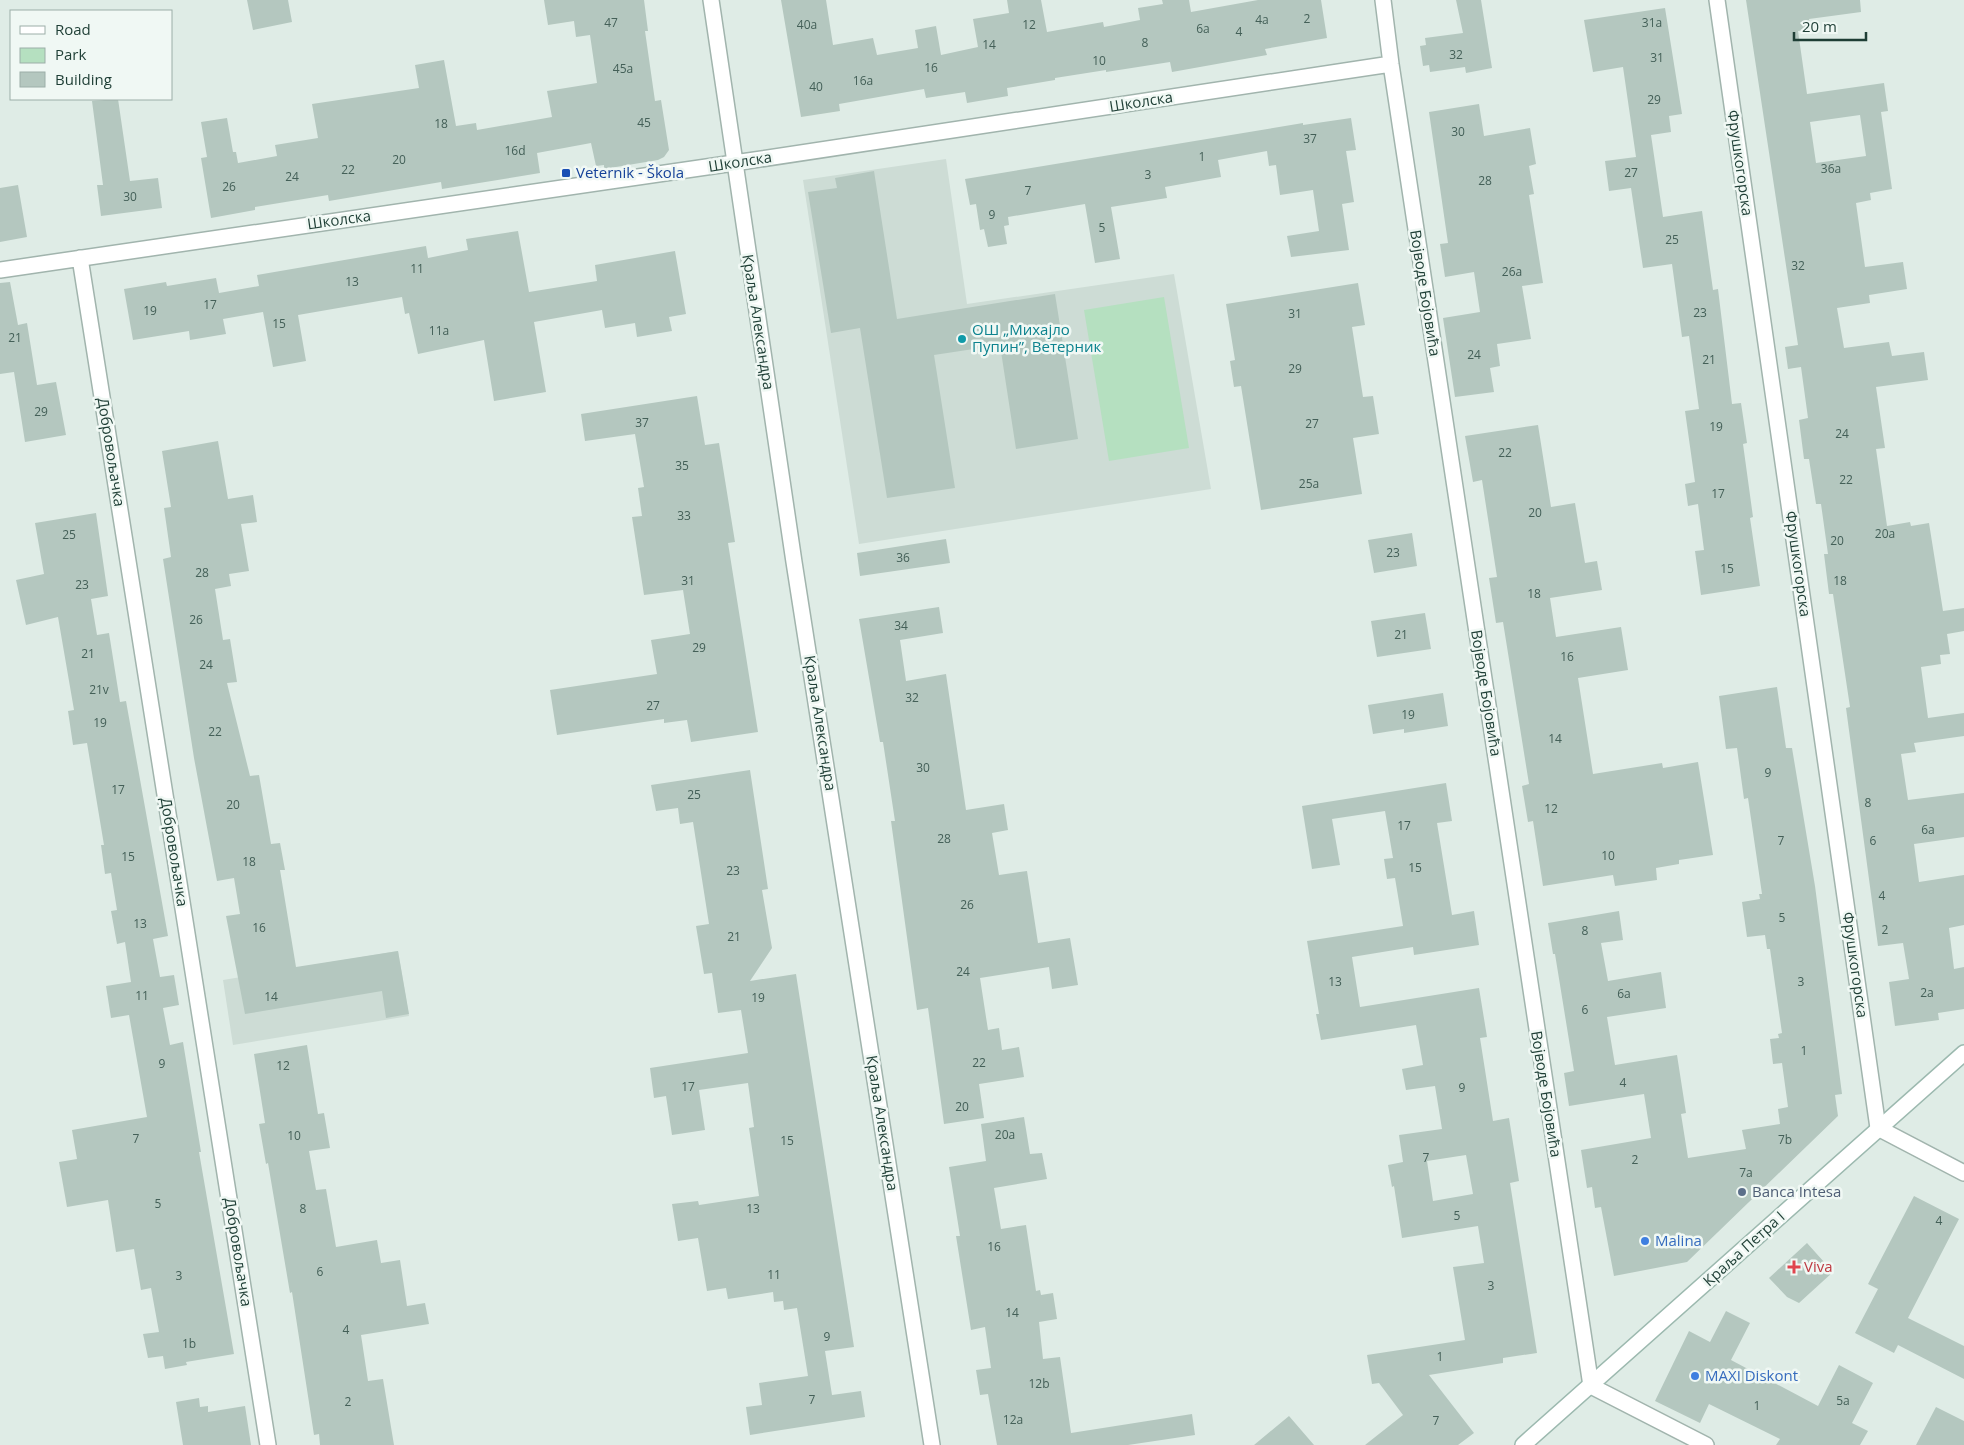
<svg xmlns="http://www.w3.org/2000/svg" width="1964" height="1445" viewBox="0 0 1964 1445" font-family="'Open Sans',sans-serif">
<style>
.built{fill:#cddcd5}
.green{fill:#b5e0c0}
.building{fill:#b4c7bf;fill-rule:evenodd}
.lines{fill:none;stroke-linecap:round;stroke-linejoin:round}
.street-casing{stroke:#a1b4ad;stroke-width:18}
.secondary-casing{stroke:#9cb9af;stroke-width:18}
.street{stroke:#fff;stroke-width:15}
.secondary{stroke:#fff;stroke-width:15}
.transit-dot{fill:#1a4fb4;stroke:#f0f8f4;stroke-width:2}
.culture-dot{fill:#0f9aa8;stroke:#f0f8f4;stroke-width:2}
.service-dot{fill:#5c6f8a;stroke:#f0f8f4;stroke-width:2}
.shop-dot{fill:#3f7fe0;stroke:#f0f8f4;stroke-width:2}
.health-dot{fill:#e0444e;stroke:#f0f8f4;stroke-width:2}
.labels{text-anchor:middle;stroke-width:5;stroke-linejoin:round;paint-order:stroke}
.number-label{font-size:12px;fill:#446058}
.street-label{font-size:15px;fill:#1e3e35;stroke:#f0f8f4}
.transit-label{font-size:15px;fill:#164399;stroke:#f0f8f4;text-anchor:start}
.culture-label{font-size:15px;fill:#0d838f;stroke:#f0f8f4;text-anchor:start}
.service-label{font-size:15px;fill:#4e5e75;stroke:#f0f8f4;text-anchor:start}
.shop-label{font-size:15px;fill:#366cbe;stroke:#f0f8f4;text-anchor:start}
.health-label{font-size:15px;fill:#be3a42;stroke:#f0f8f4;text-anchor:start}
</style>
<rect width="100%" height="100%" fill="#dfece6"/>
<path class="built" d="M946,159L967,304L1174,274L1211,489L859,544L803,180Z
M398,951L409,1016L233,1045L223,980Z"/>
<path class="green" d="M1164,297L1189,448L1109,461L1084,310Z"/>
<path class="building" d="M247,0H288L292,22L253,30Z
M544,0H644L648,31H645L655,101L661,100L669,150L664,157L658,160L604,169V165L596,166L591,143L537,153L540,173L442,189L441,182L329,201L328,195L255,207V210L211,218L201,158L207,157L201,122L227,118L233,152H236L238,163L277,156L275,145L318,138L312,104L419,88L415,65L444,60L456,126L476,123L477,130L552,117L547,91L597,83L590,35L576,37L574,21L548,25Z
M781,0H826L833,45L873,38L877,55L918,48L915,30L936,26L941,55L978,47L973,19L1009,13L1007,0H1041L1047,32L1103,22L1104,27L1140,20L1138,8L1163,4L1162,0H1189L1191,12L1258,0H1321L1327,38L1265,49L1267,55L1172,72L1170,62L1106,72V70L1055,78V80L1007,88L1008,96L967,103L965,92L926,98L924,89L839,104L840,111L801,117Z
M1456,0H1481L1492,68L1466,73L1465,67L1430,72L1429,65L1423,66L1420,46L1426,45L1425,38L1463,33Z
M1746,0H1860L1861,12L1809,19L1811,29L1798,31L1807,94L1884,83L1888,111L1881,112L1892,189L1870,193L1871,200L1856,203L1865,267L1903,262L1907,289L1869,295L1870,303L1837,308L1844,348L1889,342L1892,356L1924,352L1928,380L1876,387L1885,448L1876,449L1887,526L1910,522L1911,526L1929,523L1943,611L1964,608V631L1947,634L1950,654L1940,655L1941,664L1921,667L1928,718L1964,713V736L1914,743L1916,752L1901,754L1908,800L1964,793V837L1914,844L1919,882L1964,875V925L1949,928L1954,969L1964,967V1009L1938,1013L1939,1020L1895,1026L1889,982L1909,979L1903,943L1878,946L1846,708L1850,707L1833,594H1829L1824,554H1828L1821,504H1816L1809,459H1804L1799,420L1808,418L1801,367L1788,369L1785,347L1798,345ZM1860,115L1866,156L1816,163L1810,122Z
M1665,8L1682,114L1669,116L1671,132L1651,135L1663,217L1702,211L1713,290L1718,289L1732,404L1741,403L1747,443L1743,444L1753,517L1750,518L1760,586L1701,595L1695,551L1704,550L1698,504L1688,506L1685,484L1695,482L1685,411L1699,409L1689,336L1682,337L1672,264L1643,268L1631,188L1609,191L1605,161L1636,157L1623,67L1593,72L1584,20Z
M118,99L130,181L158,178L162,208L101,216L97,185H103L92,101Z
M1479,104L1484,136L1530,128L1536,164L1529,166L1534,194L1529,195L1543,283L1522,286L1531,339L1497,344L1500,366L1490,368L1494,392L1455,397L1443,318L1480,312L1474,272L1445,277L1440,244L1448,243L1429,112Z
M1351,118L1356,150L1346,151L1354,202L1342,204L1349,250L1291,257L1287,236L1319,231L1313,190L1280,195L1276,165L1269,166L1267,151L1218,160L1221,177L1165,187L1167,198L1111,207L1120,259L1095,263L1085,204L1008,217L1009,225L1004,226L1007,244L988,247L984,229L980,230L976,204L970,205L965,179L1303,123V125Z
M874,171L897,319L1055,294L1078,439L1016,449L1000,345L934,355L955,488L887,498L860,328L831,333L808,192L837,188L835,178Z
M18,185L27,237L0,242V188Z
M518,231L529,292L597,281L595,265L675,251L686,314L669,317L672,331L637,337L635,323L605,328L602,310L534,322L546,392L494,401L484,340L418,354L409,313L405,314L402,297L298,315L306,361L273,367L263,312L223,319L226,334L190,340L189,331L133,340L124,289L166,282L167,286L216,278L219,293L259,286L257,275L426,246L428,258L468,250L466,239Z
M10,282L18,325L27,323L37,385L56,382L66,435L25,442L14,372L0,374V283Z
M1358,283L1365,325L1352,327L1363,397L1373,396L1379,434L1353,438L1362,494L1261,510L1241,386L1234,387L1230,361L1235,360L1226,304Z
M697,396L705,445L719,443L735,542L728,543L758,732L691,742L687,720L664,723V719L557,735L550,690L657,674L651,640L690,634L683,590L644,595L632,517L642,516L638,488L644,487L635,434L585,441L581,414Z
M1538,425L1551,507L1575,503L1585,563L1597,561L1602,590L1550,598L1556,637L1621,627L1628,670L1578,678L1593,774L1662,763L1663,768L1698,762L1713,855L1679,860V864L1656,868L1657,880L1615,886L1613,875L1543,886L1533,821L1528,822L1522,786L1529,784L1503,622L1496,623L1489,578L1497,577L1482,480L1473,482L1465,436Z
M218,441L228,499L253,495L257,522L241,524L249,571L229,574L231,586L215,589L223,640L230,639L237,682L227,683L250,776L259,775L271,844L280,843L285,870H280L296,967L398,951L409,1014L386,1018L382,991L245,1014L226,916L240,914L234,878L217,881L194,758L163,559L171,557L164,508L171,507L162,451Z
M96,513L108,596L91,599L97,635L109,633L120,702L126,701L168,936L153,939L160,977L174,975L179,1005L163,1008L170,1045L183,1042L201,1152H199L234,1354L186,1362L187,1365L165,1369L163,1356L148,1358L143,1334L159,1332L151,1288L141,1290L134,1249L116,1252L108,1200L67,1207L59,1162L77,1159L72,1130L147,1117L129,1015L111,1018L106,986L131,982L125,942L117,944L111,911L117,910L111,873L105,874L101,845H104L87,743L73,745L68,711L74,710L58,617L26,625L16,580L44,574L35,523Z
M1412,533L1417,566L1374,573L1368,540Z
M946,539L950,563L860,576L857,553Z
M939,607L943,633L900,640L906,681L946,674L966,810L1004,804L1008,830L992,833L999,875L1027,871L1038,943L1070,938L1078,985L1052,989L1049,967L980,978L988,1030L999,1028L1002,1050L1019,1047L1024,1077L979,1084L984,1118L944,1124L928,1008L917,1010L891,821H895L883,742H880L859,619Z
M1425,613L1431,649L1377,657L1371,621Z
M1777,687L1786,748H1792L1815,886L1842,1094L1835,1095L1838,1116L1687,1262L1614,1276L1601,1207L1595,1208L1592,1187L1587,1188L1581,1150L1651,1138L1644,1094L1569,1106L1564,1073L1574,1071L1555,954H1553L1548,923L1619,911L1623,940L1601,943L1608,981L1661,972L1666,1008L1607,1017L1615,1065L1677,1055L1686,1113L1681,1114L1688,1158L1746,1149L1742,1130L1780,1124L1778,1109L1788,1107L1782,1063L1773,1064L1770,1039L1779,1038L1778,1034L1782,1033L1770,949H1767L1765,935L1747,937L1742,902L1760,899L1759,894H1762L1748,798L1744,799L1737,748L1726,749L1719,696Z
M1443,693L1448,726L1404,733V729L1373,734L1368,705Z
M750,770L768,889L762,890L772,948L750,981L796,974L854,1347L825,1351L832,1395L861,1391L865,1417L750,1435L746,1407L762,1405L759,1383L808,1376L797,1308L784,1310L783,1301L774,1302L773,1292L728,1299L726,1288L707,1291L698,1238L678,1241L672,1204L698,1201L699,1205L759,1196L749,1128L754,1127L748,1083L699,1090L705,1130L672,1135L666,1096L654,1098L650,1068L748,1053L741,1010L718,1013L712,973L704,974L696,926L709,924L693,822L680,824L678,808L656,811L651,785Z
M1446,783L1452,821L1437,823L1452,915L1474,911L1479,945L1414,955L1413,947L1352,957L1360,1007L1479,988L1487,1037L1480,1038L1493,1121L1509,1118L1519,1181L1510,1183L1537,1353L1503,1358V1363L1429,1375L1474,1433L1458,1445H1365L1403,1415L1379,1383L1372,1384L1367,1355L1465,1340L1453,1267L1484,1263L1478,1226L1402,1238L1394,1186L1392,1187L1388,1165L1403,1162L1399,1135L1442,1129L1435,1086L1406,1090L1402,1069L1423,1065L1416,1025L1321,1040L1316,1014H1319L1307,941L1403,926L1395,878L1387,879L1384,859L1393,858L1385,811L1332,819L1340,865L1312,869L1302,806ZM1466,1155L1473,1194L1433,1201L1427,1161Z
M307,1045L318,1114L324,1113L330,1148L309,1151L316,1190L326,1189L336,1247L377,1240L381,1263L400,1260L407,1306L425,1303L429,1324L361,1335L368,1381L383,1379L394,1445H320L319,1434L314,1435L292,1292L290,1293L268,1163L266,1164L259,1124L265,1123L254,1054Z
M1024,1117L1030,1154L1042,1153L1047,1179L994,1188L1001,1229L1026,1225L1036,1291L1040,1290L1041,1295L1053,1293L1057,1319L1039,1322L1043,1359L1060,1357L1071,1433L1192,1414L1195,1435L1128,1445H997L988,1394L980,1395L976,1370L991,1368L985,1327L971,1330L956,1236H960L949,1167L986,1161L981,1124Z
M1914,1196L1959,1219L1908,1318L1964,1346V1379L1898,1345L1894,1353L1855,1333L1878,1289L1868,1284Z
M1807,1243L1833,1272L1799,1303L1787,1297L1769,1278Z
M1726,1311L1750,1323L1731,1360L1818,1406L1839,1365L1873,1383L1852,1423L1868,1431L1860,1445H1776L1780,1439L1709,1404L1700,1423L1655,1401L1689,1331L1710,1342Z
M199,1398L200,1407L208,1406V1412L245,1406L251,1445H183L176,1402Z
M1936,1407L1964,1421V1445H1916Z
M1289,1416L1314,1445H1254Z"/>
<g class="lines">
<defs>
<path id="street" d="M711,0L794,562L932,1445
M1383,0L1391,64L1591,1386L1706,1445
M1717,0L1878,1128L1964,1173
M80,258L268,1445
M0,270L734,163L1391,64"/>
<path id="secondary" d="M1523,1445L1964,1053"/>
</defs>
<use href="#street" class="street-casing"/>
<use href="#secondary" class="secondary-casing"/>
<use href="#street" class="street"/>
<use href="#secondary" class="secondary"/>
</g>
<rect class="transit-dot" x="561" y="168" width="10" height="10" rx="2.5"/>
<circle class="culture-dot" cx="962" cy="339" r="5"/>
<circle class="service-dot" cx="1742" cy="1192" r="5"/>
<g class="shop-dot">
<circle cx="1645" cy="1241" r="5"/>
<circle cx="1695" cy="1376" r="5"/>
</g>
<path class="health-dot" d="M1791.5 1259.5h5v5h5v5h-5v5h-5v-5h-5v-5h5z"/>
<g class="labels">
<g class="number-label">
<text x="1307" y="23">2</text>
<text x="1262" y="24">4a</text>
<text x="611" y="27">47</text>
<text x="1652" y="27">31a</text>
<text x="807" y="29">40a</text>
<text x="1029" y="29">12</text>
<text x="1203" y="33">6a</text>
<text x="1239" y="36">4</text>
<text x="1145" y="47">8</text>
<text x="989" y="49">14</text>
<text x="1456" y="59">32</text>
<text x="1657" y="62">31</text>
<text x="1099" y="65">10</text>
<text x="931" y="72">16</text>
<text x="623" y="73">45a</text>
<text x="863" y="85">16a</text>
<text x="816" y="91">40</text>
<text x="1654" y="104">29</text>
<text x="644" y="127">45</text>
<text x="441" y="128">18</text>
<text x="1458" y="136">30</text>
<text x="1310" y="143">37</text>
<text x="515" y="155">16d</text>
<text x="1202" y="161">1</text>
<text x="399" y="164">20</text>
<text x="1831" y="173">36a</text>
<text x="348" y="174">22</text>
<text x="1631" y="177">27</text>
<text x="1148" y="179">3</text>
<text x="292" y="181">24</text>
<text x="1485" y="185">28</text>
<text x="229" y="191">26</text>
<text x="1028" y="195">7</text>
<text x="130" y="201">30</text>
<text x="992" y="219">9</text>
<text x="1102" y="232">5</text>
<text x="1672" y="244">25</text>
<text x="1798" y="270">32</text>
<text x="417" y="273">11</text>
<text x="1512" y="276">26a</text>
<text x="352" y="286">13</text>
<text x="210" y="309">17</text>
<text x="150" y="315">19</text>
<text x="1700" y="317">23</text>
<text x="1295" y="318">31</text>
<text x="279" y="328">15</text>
<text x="439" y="335">11a</text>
<text x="15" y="342">21</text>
<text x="1474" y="359">24</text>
<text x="1709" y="364">21</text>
<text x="1295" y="373">29</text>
<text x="41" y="416">29</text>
<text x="642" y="427">37</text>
<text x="1312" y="428">27</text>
<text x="1716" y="431">19</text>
<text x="1842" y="438">24</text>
<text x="1505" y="457">22</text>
<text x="682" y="470">35</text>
<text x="1846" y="484">22</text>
<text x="1309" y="488">25a</text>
<text x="1718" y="498">17</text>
<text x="1535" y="517">20</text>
<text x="684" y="520">33</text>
<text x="1885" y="538">20a</text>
<text x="69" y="539">25</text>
<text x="1837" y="545">20</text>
<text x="1393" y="557">23</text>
<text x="903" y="562">36</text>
<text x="1727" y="573">15</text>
<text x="202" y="577">28</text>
<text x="688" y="585">31</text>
<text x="1840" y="585">18</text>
<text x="82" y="589">23</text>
<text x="1534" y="598">18</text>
<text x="196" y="624">26</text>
<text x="901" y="630">34</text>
<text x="1401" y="639">21</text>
<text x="699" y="652">29</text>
<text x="88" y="658">21</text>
<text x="1567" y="661">16</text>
<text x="206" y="669">24</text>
<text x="99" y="694">21v</text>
<text x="912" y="702">32</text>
<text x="653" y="710">27</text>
<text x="1408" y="719">19</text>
<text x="100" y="727">19</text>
<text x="215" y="736">22</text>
<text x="1555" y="743">14</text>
<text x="923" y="772">30</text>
<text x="1768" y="777">9</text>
<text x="118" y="794">17</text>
<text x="694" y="799">25</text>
<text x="1868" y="807">8</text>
<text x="233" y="809">20</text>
<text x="1551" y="813">12</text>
<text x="1404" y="830">17</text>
<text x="1928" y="834">6a</text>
<text x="944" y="843">28</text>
<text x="1781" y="845">7</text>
<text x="1873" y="845">6</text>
<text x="1608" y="860">10</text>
<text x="128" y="861">15</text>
<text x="249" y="866">18</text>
<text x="1415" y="872">15</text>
<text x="733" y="875">23</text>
<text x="1882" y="900">4</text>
<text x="967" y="909">26</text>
<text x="1782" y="922">5</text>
<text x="140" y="928">13</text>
<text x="259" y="932">16</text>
<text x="1885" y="934">2</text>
<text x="1585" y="935">8</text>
<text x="734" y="941">21</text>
<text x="963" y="976">24</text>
<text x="1335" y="986">13</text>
<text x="1801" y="986">3</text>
<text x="1927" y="997">2a</text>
<text x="1624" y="998">6a</text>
<text x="142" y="1000">11</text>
<text x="271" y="1001">14</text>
<text x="758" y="1002">19</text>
<text x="1585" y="1014">6</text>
<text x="1804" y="1055">1</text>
<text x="979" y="1067">22</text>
<text x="162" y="1068">9</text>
<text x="283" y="1070">12</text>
<text x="1623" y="1087">4</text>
<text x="688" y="1091">17</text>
<text x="1462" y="1092">9</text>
<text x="962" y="1111">20</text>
<text x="1005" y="1139">20a</text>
<text x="294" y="1140">10</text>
<text x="136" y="1143">7</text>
<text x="1785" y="1144">7b</text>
<text x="787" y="1145">15</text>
<text x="1426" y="1162">7</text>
<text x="1635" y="1164">2</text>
<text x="1746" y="1177">7a</text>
<text x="158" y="1208">5</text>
<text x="303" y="1213">8</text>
<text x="753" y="1213">13</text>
<text x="1457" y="1220">5</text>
<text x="1939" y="1225">4</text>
<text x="994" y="1251">16</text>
<text x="320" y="1276">6</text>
<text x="774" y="1279">11</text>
<text x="179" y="1280">3</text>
<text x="1491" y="1290">3</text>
<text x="1012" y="1317">14</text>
<text x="346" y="1334">4</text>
<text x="827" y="1341">9</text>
<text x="189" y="1348">1b</text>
<text x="1440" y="1361">1</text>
<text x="1039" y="1388">12b</text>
<text x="812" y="1404">7</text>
<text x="1843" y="1405">5a</text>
<text x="348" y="1406">2</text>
<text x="1757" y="1410">1</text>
<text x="1013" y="1424">12a</text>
<text x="1436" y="1425">7</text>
</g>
<g class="street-label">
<text transform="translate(1141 102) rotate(-9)" y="5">Школска</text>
<text transform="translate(740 162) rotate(-9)" y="5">Школска</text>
<text transform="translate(1740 163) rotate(82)" y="5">Фрушкогорска</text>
<text transform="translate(339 220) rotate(-8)" y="5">Школска</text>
<text transform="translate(1425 293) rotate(81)" y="5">Војводе Бојовића</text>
<text transform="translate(758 322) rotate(81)" y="5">Краља Александра</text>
<text transform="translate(111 452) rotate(81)" y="5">Добровољачка</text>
<text transform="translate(1798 564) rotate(82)" y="5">Фрушкогорска</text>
<text transform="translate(1486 693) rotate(81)" y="5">Војводе Бојовића</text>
<text transform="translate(820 723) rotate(81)" y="5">Краља Александра</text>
<text transform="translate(174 852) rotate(81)" y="5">Добровољачка</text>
<text transform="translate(1855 965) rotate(82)" y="5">Фрушкогорска</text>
<text transform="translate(1546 1094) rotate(81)" y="5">Војводе Бојовића</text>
<text transform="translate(882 1123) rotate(81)" y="5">Краља Александра</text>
<text transform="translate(1744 1249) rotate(-42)" y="5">Краља Петра I</text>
<text transform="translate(238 1252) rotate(81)" y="5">Добровољачка</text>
</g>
<g class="transit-label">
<text x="576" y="178">Veternik - Škola</text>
</g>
<g class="culture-label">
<text x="972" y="335">ОШ „Михајло<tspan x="972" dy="17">Пупин”, Ветерник</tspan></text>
</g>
<g class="service-label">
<text x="1752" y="1197">Banca Intesa</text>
</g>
<g class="shop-label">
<text x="1655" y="1246">Malina</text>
<text x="1705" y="1381">MAXI Diskont</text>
</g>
<g class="health-label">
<text x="1804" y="1272">Viva</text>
</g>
</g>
<rect x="10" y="10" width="162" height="90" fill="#f0f8f4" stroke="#9caea8"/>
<rect x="20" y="26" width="25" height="8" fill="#ffffff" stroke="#9caea8"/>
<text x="55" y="35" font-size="15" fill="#1e3e35">Road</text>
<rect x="20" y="48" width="25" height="15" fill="#b5e0c0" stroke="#9caea8"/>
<text x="55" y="60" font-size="15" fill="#1e3e35">Park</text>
<rect x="20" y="72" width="25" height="15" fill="#b4c7bf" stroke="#9caea8"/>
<text x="55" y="85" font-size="15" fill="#1e3e35">Building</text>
<path d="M1794 32v8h72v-8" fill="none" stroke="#1e3e35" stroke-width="2.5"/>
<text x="1802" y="32" font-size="15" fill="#1e3e35" stroke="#f0f8f4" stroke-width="4" paint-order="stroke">20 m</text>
</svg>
